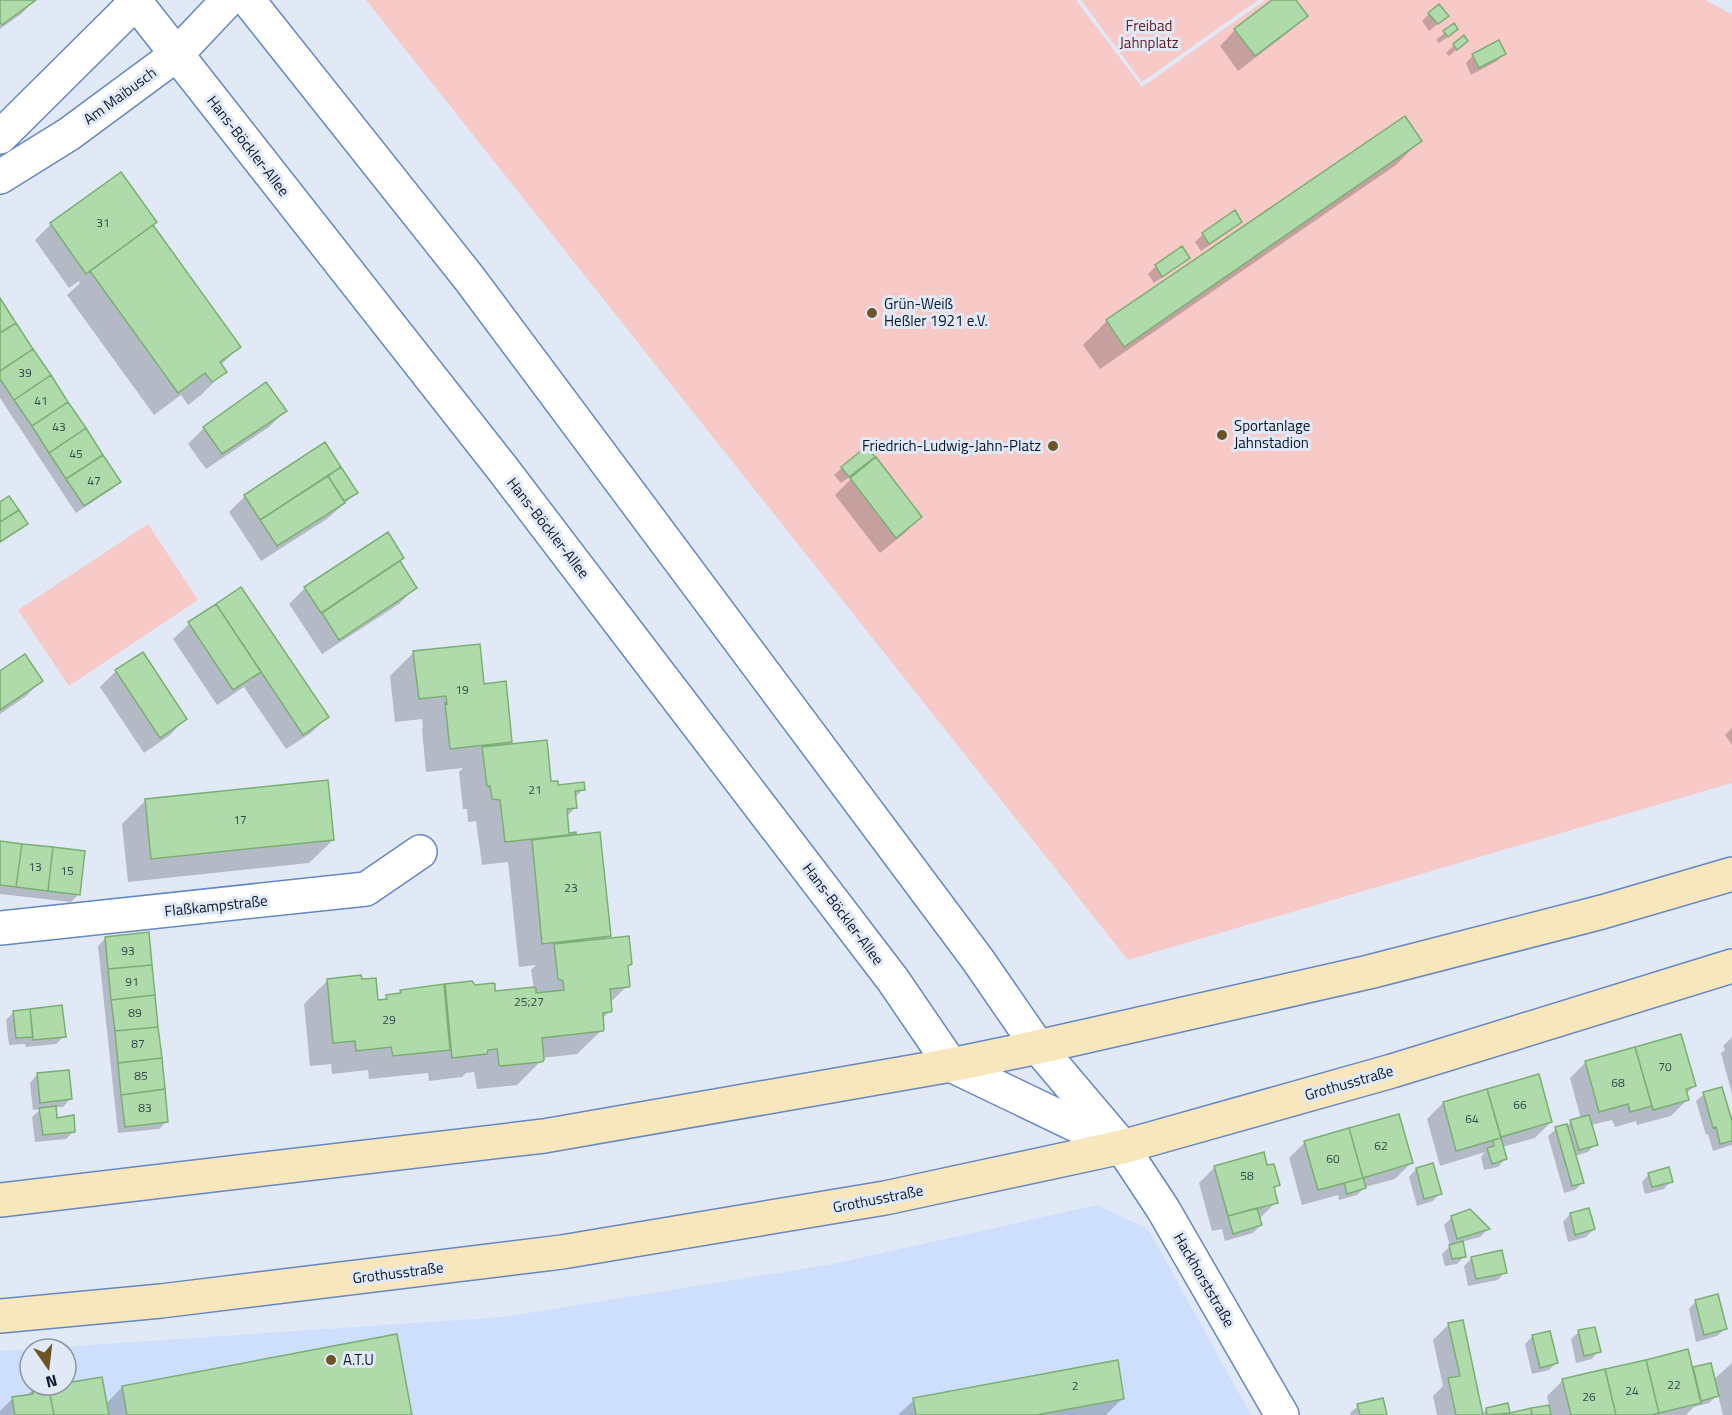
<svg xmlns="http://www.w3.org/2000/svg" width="1732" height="1415" viewBox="0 0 1732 1415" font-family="'Titillium Web',sans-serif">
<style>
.built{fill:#cedffd;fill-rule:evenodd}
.green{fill:#f7c9c7}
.shadow{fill:#0003}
.building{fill:#afdaa9;stroke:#7aaf73;stroke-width:1.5}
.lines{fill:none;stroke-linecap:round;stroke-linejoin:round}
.minor-casing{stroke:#6487c5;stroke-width:36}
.tertiary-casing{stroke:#6487c5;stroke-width:36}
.secondary-casing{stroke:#6487c5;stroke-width:36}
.minor{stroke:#fff;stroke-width:33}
.tertiary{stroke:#fff;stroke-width:33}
.secondary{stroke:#f8e6bc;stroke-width:33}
.poi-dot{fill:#6c5425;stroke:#e1e9f7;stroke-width:2}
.labels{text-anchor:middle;stroke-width:6;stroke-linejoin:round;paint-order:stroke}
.number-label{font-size:12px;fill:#33484e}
.park-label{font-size:15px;fill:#681a1f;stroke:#e1e9f7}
.street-label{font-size:15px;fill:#0a172f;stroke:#e1e9f7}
.poi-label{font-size:15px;fill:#0a172f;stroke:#e1e9f7;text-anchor:start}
</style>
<rect width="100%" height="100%" fill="#e1e9f7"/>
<path class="built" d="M1097,1205L1148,1229L1251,1415H0V1351L503,1317L833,1264ZM30,1349H66V1385H30Z"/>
<path class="green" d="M366,0H1076L1142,87L1265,0H1705L1732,14V783L1128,960Z
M1081,0H1258L1142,82Z
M148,524L198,600L69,686L18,610Z"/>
<path class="shadow" d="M0,0H35L21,14L0,29Z
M1275,0H1294L1306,16L1290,31L1238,71L1220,46L1235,30Z
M1429,14L1447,16L1429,31L1422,21Z
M1454,25L1449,36L1439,43L1436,40Z
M1466,41L1449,56L1446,53L1454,45Z
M1504,54L1497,61L1471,75L1466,63L1473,55Z
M1405,118L1420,141L1396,165L1100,369L1083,345L1107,321Z
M120,174L151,226L239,347L221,365L225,371L201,395L188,405L181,395L154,415L67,295L80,283L79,281L69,288L35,240L51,224Z
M1234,213L1241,222L1233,229L1201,251L1195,242L1203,234Z
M1188,258L1180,265L1154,283L1148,274L1156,266Z
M0,301L119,482L112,489L76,513L0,398Z
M285,411L269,427L206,469L188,444L204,428Z
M324,444L356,493L327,519L261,561L229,512L245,496Z
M873,457L865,465L920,517L905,533L880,553L835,495L852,478L851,476L841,483L834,475L842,468Z
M398,561L415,588L399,604L322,654L289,604L305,588Z
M241,589L327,717L311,733L286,749L244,687L217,705L173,639L189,624Z
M414,652L483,685L511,742L507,745L549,783L557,787L583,789L575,798L576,807L566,817L568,835L599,833L609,935L605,940L626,968L628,985L610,1003L611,1010L602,1019L603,1029L577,1054L542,1058L541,1061L517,1085L477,1089L474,1072L466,1073L462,1077L429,1081L428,1073L369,1079L368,1070L332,1074L331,1064L310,1066L304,1004L328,980L377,1001H383L387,996L397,995L401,991L471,982L474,987L494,993L534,989L531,970L536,965L519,967L508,862L482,865L476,821L468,822L467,809H463L459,772L463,768L426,772L422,729L423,727L422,719L395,722L390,676Z
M116,671L185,719L170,735L144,753L100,687Z
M0,673L41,681L25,697L0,714Z
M1732,728V745L1725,735Z
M146,800L333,840L309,863L128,882L122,824Z
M0,842L79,894L71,902L0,894Z
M106,938L167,1121L159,1129L118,1133L98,946Z
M14,1012L64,1036L56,1044L26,1047L25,1044L9,1045L6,1020Z
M1732,1037V1094L1721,1053L1725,1050L1723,1046Z
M1586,1062L1694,1086L1686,1094L1687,1100L1671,1116L1637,1125L1636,1121L1615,1127L1612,1120L1591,1125L1596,1144L1588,1152L1575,1156L1582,1183L1575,1190L1564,1193L1548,1136L1556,1129L1567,1126L1571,1122L1581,1119L1570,1078Z
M37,1075L70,1099L63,1107H55L56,1119L74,1131L66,1139L35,1142L32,1117L41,1109L33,1110L30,1083Z
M1538,1076L1551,1122L1535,1138L1502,1147L1505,1159L1498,1167L1484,1170L1481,1157L1485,1152L1440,1166L1427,1119L1443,1103Z
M1704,1094L1732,1123V1145L1713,1151L1708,1134L1706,1135L1696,1101Z
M1305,1142L1411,1163L1395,1179L1365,1187L1357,1195L1339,1200L1338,1195L1302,1205L1289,1158Z
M1215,1167H1266L1278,1185L1273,1190L1276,1202L1259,1219L1261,1225L1253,1233L1225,1241L1222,1229L1212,1231L1199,1183Z
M1416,1169L1440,1193L1433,1201L1417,1206L1409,1177Z
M1649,1174L1671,1181L1664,1189L1645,1194L1642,1182Z
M1588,1210L1594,1229L1586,1237L1568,1242L1563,1222L1570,1214Z
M1452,1217L1488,1229L1480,1237L1461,1242L1465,1256L1457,1264L1445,1266L1442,1254L1450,1246L1444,1225Z
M1472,1258L1505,1272L1498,1280L1468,1286L1464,1266Z
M1696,1301L1725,1329L1717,1336L1696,1342L1689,1309Z
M1449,1324L1482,1414L1486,1410L1507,1405L1509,1415L1549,1406L1547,1396L1563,1380L1692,1371L1694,1369L1713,1380L1732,1363V1415H1723L1718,1395L1709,1403L1694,1407L1686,1415H1437L1433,1396L1443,1386L1433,1340Z
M1579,1332L1599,1351L1592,1359L1576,1363L1571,1339Z
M1533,1336L1556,1363L1549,1370L1532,1374L1525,1344Z
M66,1384L106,1404L122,1387L411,1415H0V1411L12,1399L26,1396L33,1390Z
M1123,1398L1106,1415H898L914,1400Z
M1358,1406L1385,1415H1351L1350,1413Z"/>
<path class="building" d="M0,0H36L2,25L0,22Z
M1272,0H1296L1308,16L1255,56L1234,29Z
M1439,4L1449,16L1438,24L1428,13Z
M1454,23L1458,29L1448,37L1443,31Z
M1464,35L1468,41L1457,50L1453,44Z
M1499,40L1506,54L1479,68L1472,54Z
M1405,116L1422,141L1124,347L1106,320Z
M121,172L157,222L86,274L50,223Z
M1235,210L1242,222L1209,244L1202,233Z
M153,225L241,347L220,362L227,372L212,382L205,373L178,393L90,271Z
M1182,246L1190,258L1162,277L1155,265Z
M0,298L16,323L0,333Z
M16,323L33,349L0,371V333Z
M33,349L51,375L14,400L0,379V371Z
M51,375L68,402L32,426L14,400Z
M266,382L287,411L222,454L203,427Z
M68,402L86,428L49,453L32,426Z
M86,428L103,455L66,479L49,453Z
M325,442L341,467L260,520L244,495Z
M867,446L875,457L849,477L841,467Z
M103,455L121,482L84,506L66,479Z
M876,457L922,517L896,538L850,478Z
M341,467L358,493L344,501L328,476Z
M328,476L345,503L277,546L260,520Z
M9,496L19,510L0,522V502Z
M19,510L28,524L0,542V522Z
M388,532L404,558L321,613L304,587Z
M400,561L417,588L339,640L322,613Z
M241,587L329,717L303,735L216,604Z
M216,604L261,672L233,690L188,622Z
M480,644L484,684L506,681L512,742L450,749L445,703L447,704L446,696L419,699L413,651Z
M143,652L187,719L160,738L115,670Z
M25,654L43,681L0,710V671Z
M547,740L551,781H558V785L584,782L585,790L575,791L577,808L567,809L569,833L576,832V834L505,842L500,800L492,799L490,786H487L482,747Z
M328,780L334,840L151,859L145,799Z
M600,832L611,936L542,944L532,840Z
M0,841L22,844L16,887L0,885Z
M22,844L53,847L48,891L16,887Z
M53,847L85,851L80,895L48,891Z
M149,932L152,965L108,969L105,937Z
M629,936L632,964L628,966L630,986L629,987L610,989L612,1011L611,1012L603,1013L604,1029L603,1031L542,1038L544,1060L542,1062L501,1066L499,1065L497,1049L488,1050L487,1054L452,1058L445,984L472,981L475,985L493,983L495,984V991L534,987L536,989V993L564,990L563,981L558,979L554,944Z
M152,965L155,995L111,1000L108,969Z
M361,975L362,979L376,978L378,1000L387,999L386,995L401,993L400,990L444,984L450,1050L393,1056L391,1047L356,1051L355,1041L333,1043L327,979Z
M155,995L158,1027L115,1031L111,1000Z
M62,1005L66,1037L33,1040L30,1009Z
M30,1009L33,1037L16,1038L13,1011Z
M158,1027L162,1058L118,1063L115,1031Z
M1681,1034L1696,1086L1686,1089L1689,1100L1653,1110L1635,1047Z
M1635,1047L1652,1106L1630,1112L1628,1104L1599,1112L1585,1061Z
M162,1058L165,1089L121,1095L118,1063Z
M69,1070L72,1099L40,1103L37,1073Z
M1539,1074L1552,1122L1501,1137L1487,1089Z
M1722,1087L1732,1121V1141L1720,1144L1716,1127L1713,1128L1703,1092Z
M165,1089L168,1122L125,1127L121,1095Z
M1487,1089L1501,1138L1456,1151L1443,1102Z
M56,1106L57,1118L74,1115L75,1132L43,1135L39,1108Z
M1399,1114L1413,1163L1363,1178L1349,1128Z
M1589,1115L1598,1145L1579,1150L1570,1120Z
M1567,1124L1584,1183L1572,1186L1555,1127Z
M1349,1128L1363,1178L1318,1190L1304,1141Z
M1501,1138L1507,1159L1492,1164L1487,1148L1494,1146L1493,1140Z
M1264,1152L1267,1165L1274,1164L1280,1185L1274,1187L1278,1203L1228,1216L1214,1166Z
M1433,1163L1442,1194L1424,1199L1416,1168Z
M1669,1167L1673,1182L1652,1187L1648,1173Z
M1363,1178L1366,1188L1347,1194L1344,1183Z
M1257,1208L1262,1225L1233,1234L1228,1216Z
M1589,1208L1595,1229L1575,1235L1570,1213Z
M1470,1209L1490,1229L1457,1239L1451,1216Z
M1463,1241L1466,1257L1452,1259L1449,1245Z
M1502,1250L1507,1273L1476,1279L1471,1257Z
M1718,1294L1727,1329L1704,1335L1695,1300Z
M1463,1320L1483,1415H1456L1448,1378L1460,1376L1448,1323Z
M1595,1327L1601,1352L1584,1356L1578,1330Z
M1550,1331L1558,1363L1540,1368L1532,1335Z
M397,1334L412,1415H127L122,1386Z
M1688,1349L1701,1403L1659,1413L1646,1360Z
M1118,1360L1124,1399L1036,1415H916L913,1398Z
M1646,1360L1659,1413L1651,1415H1616L1605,1369Z
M1711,1363L1719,1396L1701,1401L1693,1367Z
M1605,1369L1616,1415H1571L1562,1379Z
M102,1377L109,1415H54L48,1385H66V1383Z
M48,1385L54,1415H15L12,1397L33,1394L32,1388Z
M1383,1398L1387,1415H1360L1357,1404Z
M1508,1403L1510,1413L1487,1415L1486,1408Z
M1549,1405L1551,1415H1532L1531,1408Z
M1531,1408L1532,1415H1503L1510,1413Z"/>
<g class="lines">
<defs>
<path id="minor" d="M0,137L136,2
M0,177L69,134L176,55
M0,928L366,889L420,852
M1122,1147L1163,1209L1282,1415"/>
<path id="tertiary" d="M134,0L502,468L656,670L893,980L951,1065L1122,1147
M248,0L469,278L978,960L1038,1047L1115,1138
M176,55L228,0"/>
<path id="secondary" d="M0,1200L544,1136L951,1065L1038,1047L1369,972L1602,912L1732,874
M0,1316L161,1301L562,1252L885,1198L1122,1147L1392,1071L1732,966"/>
</defs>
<use href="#minor" class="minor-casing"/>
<use href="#tertiary" class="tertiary-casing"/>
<use href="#secondary" class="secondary-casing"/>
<use href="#minor" class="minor"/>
<use href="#tertiary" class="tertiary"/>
<use href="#secondary" class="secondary"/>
</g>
<g class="poi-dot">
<circle cx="872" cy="313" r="6"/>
<circle cx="1222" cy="435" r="6"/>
<circle cx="1053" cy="446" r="6"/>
<circle cx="331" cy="1360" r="6"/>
</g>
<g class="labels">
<g class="number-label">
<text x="103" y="227">31</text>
<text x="25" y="377">39</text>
<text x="41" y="405">41</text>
<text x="59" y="431">43</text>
<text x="76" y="458">45</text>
<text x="94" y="485">47</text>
<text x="462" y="694">19</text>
<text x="535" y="794">21</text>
<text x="240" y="824">17</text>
<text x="35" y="871">13</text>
<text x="67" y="875">15</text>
<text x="571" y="892">23</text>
<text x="128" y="955">93</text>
<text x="132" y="986">91</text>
<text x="529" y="1006">25;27</text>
<text x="135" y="1017">89</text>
<text x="389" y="1024">29</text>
<text x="138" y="1048">87</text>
<text x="1665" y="1071">70</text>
<text x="141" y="1080">85</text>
<text x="1618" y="1087">68</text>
<text x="1520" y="1109">66</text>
<text x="145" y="1112">83</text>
<text x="1472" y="1123">64</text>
<text x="1381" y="1150">62</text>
<text x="1333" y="1163">60</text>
<text x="1247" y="1180">58</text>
<text x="1674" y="1389">22</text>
<text x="1075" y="1390">2</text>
<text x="1632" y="1395">24</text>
<text x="1589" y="1401">26</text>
</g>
<g class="park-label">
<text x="1149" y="31">Freibad<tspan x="1149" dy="17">Jahnplatz</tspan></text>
</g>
<g class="street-label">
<text transform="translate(120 96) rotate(-36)" y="5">Am Maibusch</text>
<text transform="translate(248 146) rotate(52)" y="5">Hans-Böckler-Allee</text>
<text transform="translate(548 528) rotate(52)" y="5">Hans-Böckler-Allee</text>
<text transform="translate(216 906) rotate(-6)" y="5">Flaßkampstraße</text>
<text transform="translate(843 914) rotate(53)" y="5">Hans-Böckler-Allee</text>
<text transform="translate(1349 1083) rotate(-16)" y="5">Grothusstraße</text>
<text transform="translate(878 1199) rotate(-11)" y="5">Grothusstraße</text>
<text transform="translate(398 1273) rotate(-7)" y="5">Grothusstraße</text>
<text transform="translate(1204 1280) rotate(60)" y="5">Hackhorststraße</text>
</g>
<g class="poi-label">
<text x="884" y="309">Grün-Weiß<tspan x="884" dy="17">Heßler 1921 e.V.</tspan></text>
<text x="1234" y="431">Sportanlage<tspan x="1234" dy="17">Jahnstadion</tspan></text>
<text x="1041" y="451" text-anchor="end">Friedrich-Ludwig-Jahn-Platz</text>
<text x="343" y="1365">A.T.U</text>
</g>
</g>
<g transform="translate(48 1367) rotate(166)"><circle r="28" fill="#e1e9f7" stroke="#8b95a7" stroke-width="1.5"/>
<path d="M0-4.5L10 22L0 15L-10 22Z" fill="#6c5425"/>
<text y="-9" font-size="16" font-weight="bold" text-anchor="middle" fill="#0a172f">N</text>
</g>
</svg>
